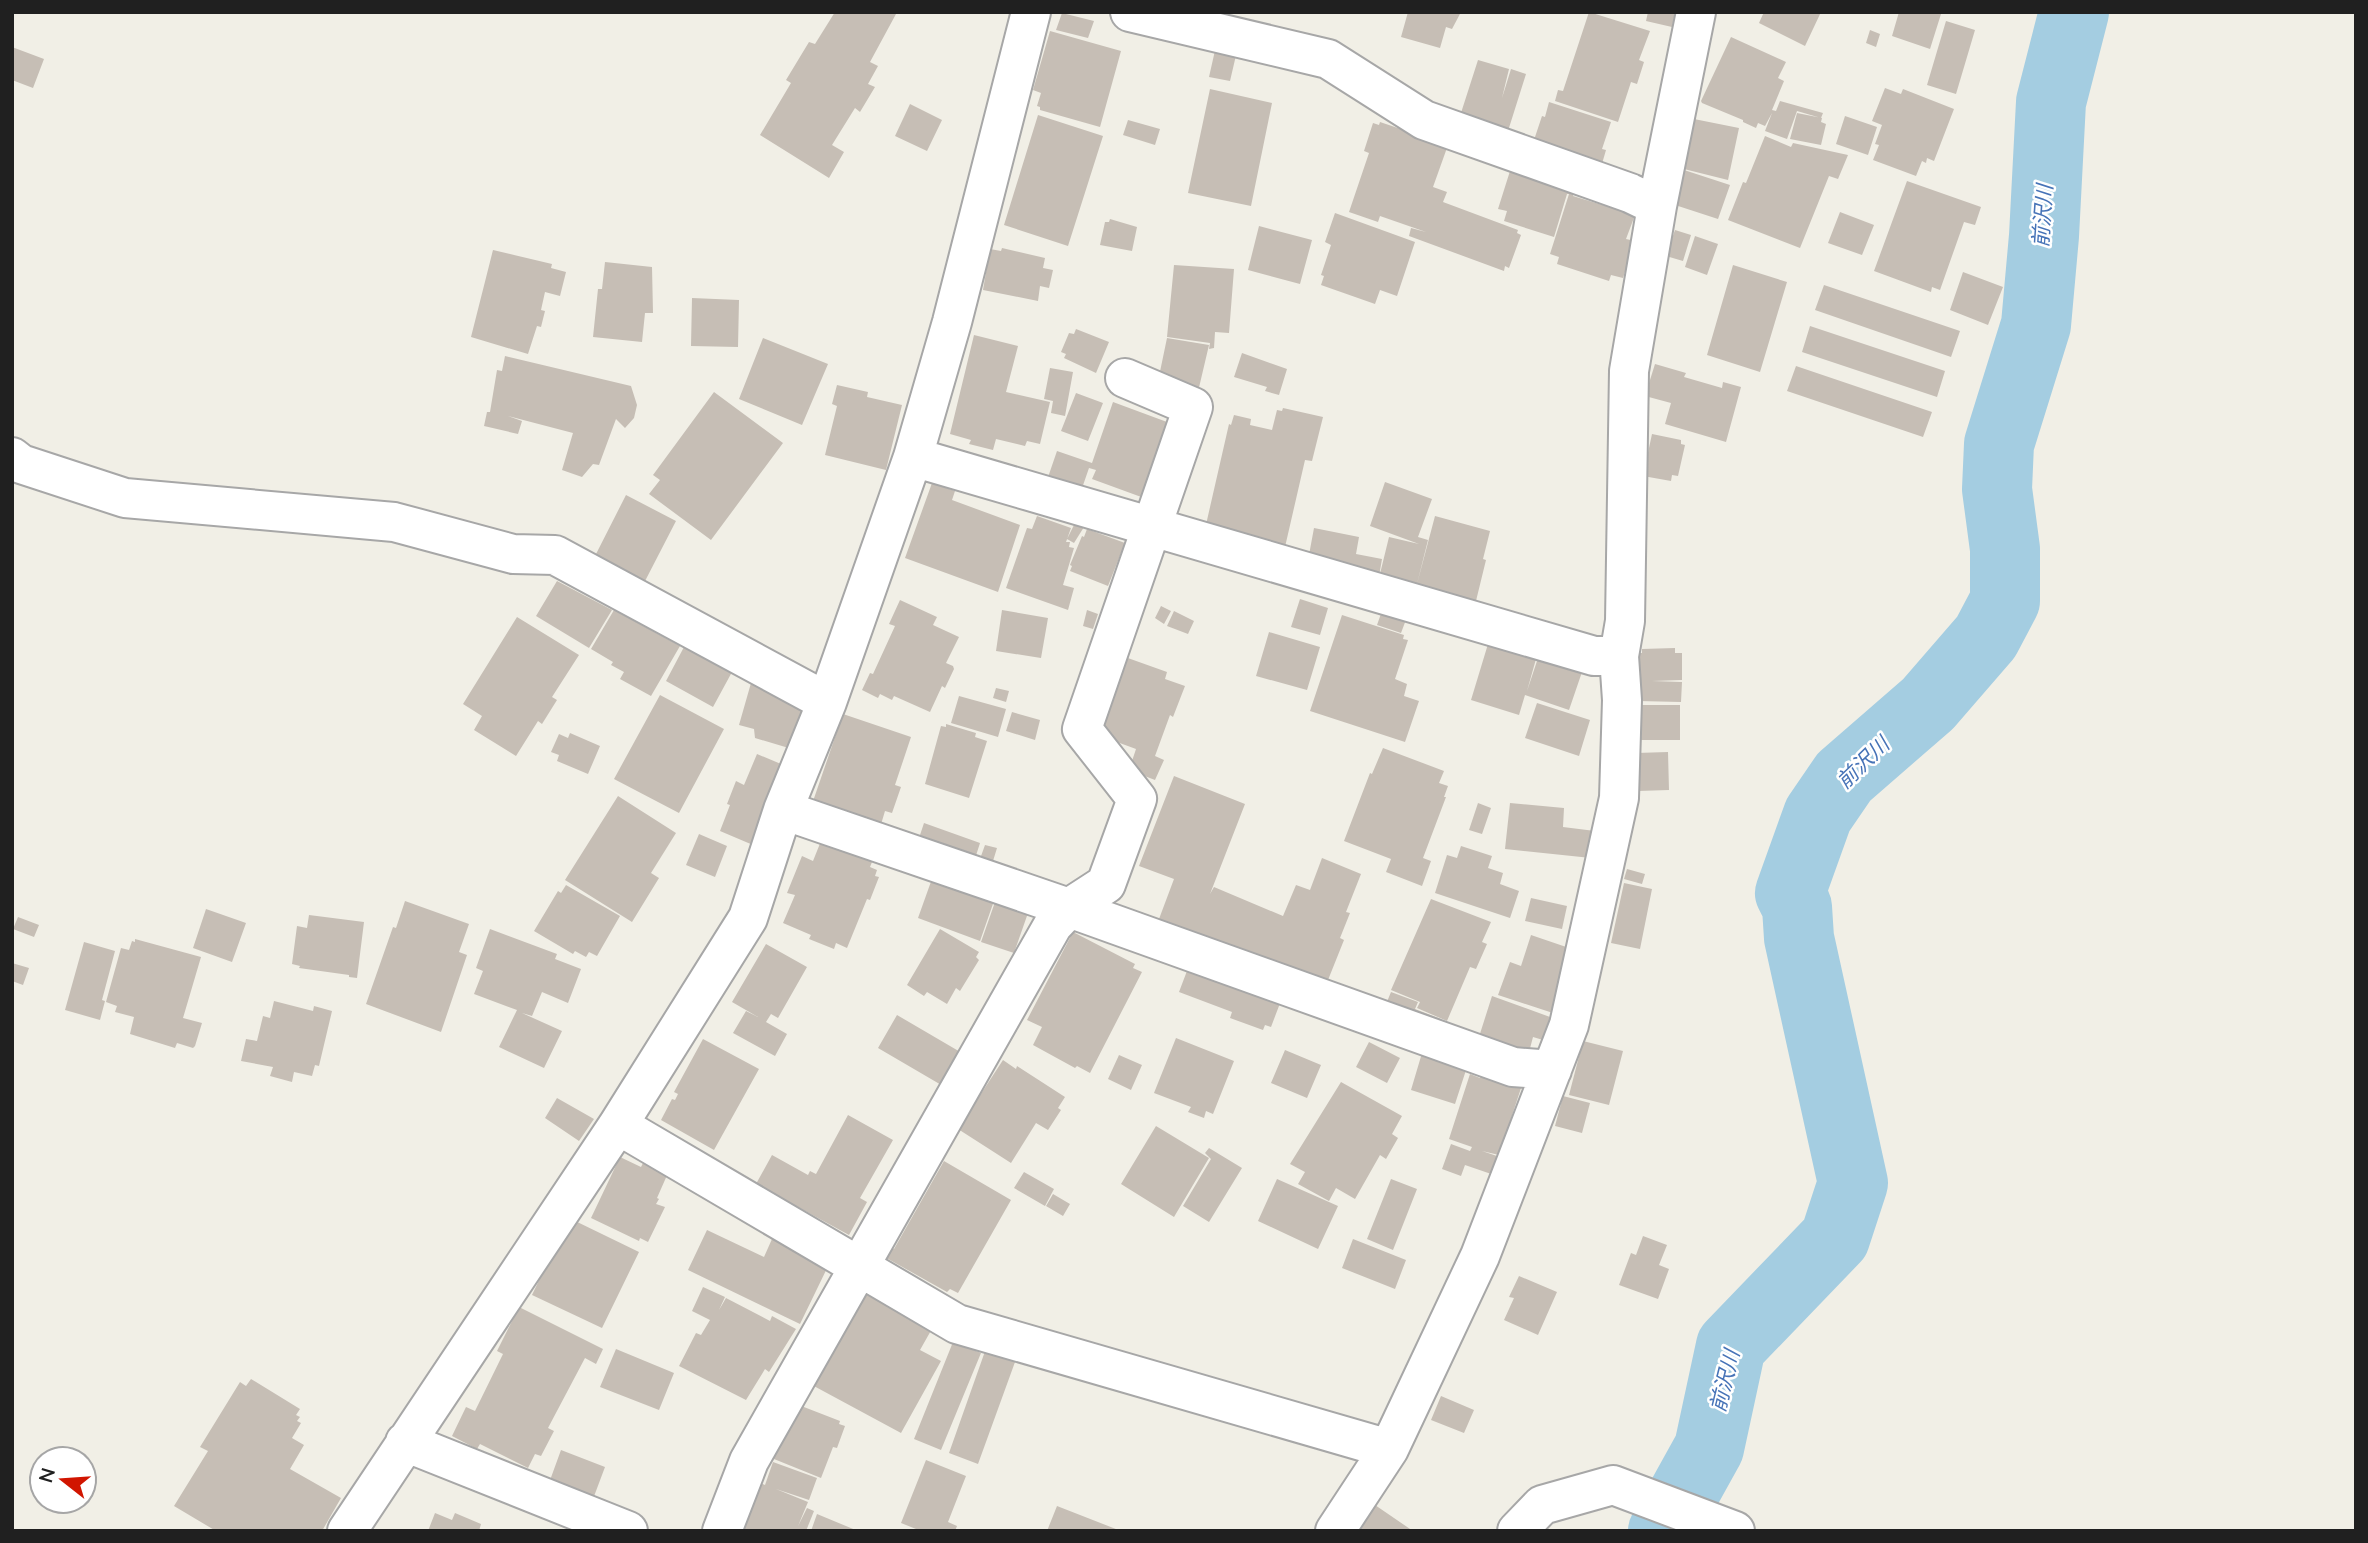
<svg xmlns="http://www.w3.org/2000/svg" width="2368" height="1543" viewBox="0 0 2368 1543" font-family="'Nunito Sans','Noto Sans JP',sans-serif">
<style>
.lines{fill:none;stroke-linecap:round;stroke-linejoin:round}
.river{stroke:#a4cde1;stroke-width:70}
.building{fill:#c6beb5}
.minor-casing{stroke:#a7a7a7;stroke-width:42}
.minor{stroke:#fff;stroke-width:38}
.labels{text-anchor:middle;stroke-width:5;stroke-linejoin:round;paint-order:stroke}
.water-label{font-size:21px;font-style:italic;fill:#4673b7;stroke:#fff}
</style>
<rect width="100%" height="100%" fill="#f1efe6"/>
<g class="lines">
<path class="river" d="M1663,1531L1709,1448L1731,1346L1835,1238L1853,1183L1799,938L1797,907L1790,893L1818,815L1844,777L1928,704L1986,637L2005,601V549L1997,489L1999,444L2036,325L2044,236L2051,102L2074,12"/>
</g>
<path class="building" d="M835,12L896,14L870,62L878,66L868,84L875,87L860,112L855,108L832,145L844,152L829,178L760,135L791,83L786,80L809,42L815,44Z
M1408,12H1461L1452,29L1446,27L1440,48L1401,37Z
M1589,12L1650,31L1639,60L1644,62L1637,84L1631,82L1618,122L1555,101L1558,90L1563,91Z
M1648,12H1675L1672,27L1646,21Z
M1764,12H1821L1805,46L1759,23Z
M1899,12L1941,14L1930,49L1892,36Z
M1062,13L1094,21L1088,38L1056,30Z
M1946,21L1975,30L1956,94L1927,85Z
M1870,30L1880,34L1876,47L1866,43Z
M1050,31L1121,51L1100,127L1040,110V107L1037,106L1041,93L1033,90Z
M1731,37L1786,62L1778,78L1784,81L1772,110L1776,111L1780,101L1823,113L1821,118L1797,111L1787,139L1765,131L1772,113L1765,126L1758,123L1756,128L1743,122V120L1702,103L1701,101Z
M1216,46L1237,51L1230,81L1209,77Z
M12,47L44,59L33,88L12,80Z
M1478,60L1509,69L1502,98L1511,69L1526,74L1508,131L1460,116Z
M1885,88L1901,94L1903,89L1954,109L1934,161L1927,158L1926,163L1922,161L1916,176L1873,160L1879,145L1875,144L1882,125L1872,121Z
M1210,89L1272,103L1251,206L1188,193Z
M1549,102L1611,122L1602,149L1606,150L1599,174L1530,152L1542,116L1545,117Z
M910,104L942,120L927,151L895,136Z
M1797,113L1822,118L1821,122L1826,124L1821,145L1790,139Z
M1038,115L1103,136L1068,246L1004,225Z
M1845,116L1877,127L1868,155L1836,144Z
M1694,119L1739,128L1728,180L1684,169Z
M1128,120L1160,129L1155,145L1123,135Z
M1380,122L1448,145L1433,187L1447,192L1443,202L1518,230L1517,233L1521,235L1509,268L1505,266L1504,271L1409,236L1411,228L1426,232L1380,216L1378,222L1349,212L1369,153L1364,151L1373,123L1379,125Z
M1765,136L1791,147L1793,143L1848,155L1838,179L1829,176L1800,248L1728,220L1743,182L1746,183Z
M1684,170L1730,185L1718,219L1672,204Z
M1510,171L1574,191L1573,196L1635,215L1626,239L1635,241L1623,278L1611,275L1609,281L1557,264L1559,257L1550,254L1569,194H1567L1554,237L1504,221L1507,211L1498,209Z
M1907,181L1981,207L1975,225L1964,222L1940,290L1932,287L1931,292L1874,271Z
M1840,212L1874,225L1862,255L1828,243Z
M1335,213L1415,242L1397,296L1380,290L1375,304L1321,285L1324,276L1321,275L1331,245L1325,242Z
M1110,219L1137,227L1132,251L1100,245L1105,222H1109Z
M1259,226L1312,240L1300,284L1248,270Z
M1675,230L1691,235L1683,261L1666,256Z
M1695,236L1718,244L1707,275L1685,267Z
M1002,248L1045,258L1043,268L1053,270L1049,288L1040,286L1038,301L983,290L990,249L1001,251Z
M493,250L552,264L551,268L566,272L560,296L545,292L541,310L545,311L541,327L537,326L528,354L471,337Z
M605,262L652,267L653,313H645L642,342L593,337L598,289H602Z
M1174,265L1234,269L1229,333L1215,332L1214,348L1209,349L1210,343L1167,337Z
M1733,265L1787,282L1760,372L1707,355Z
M1963,272L2003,287L1988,325L1950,310Z
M1824,285L1960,331L1951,357L1815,310Z
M692,298L739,300L738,347L691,346Z
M1810,326L1945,371L1937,397L1802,352Z
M1076,329L1109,342L1096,373L1064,358L1066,354L1061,352L1069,333L1074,334Z
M974,335L1018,346L1006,392L1050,402L1040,444L1027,441L1025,446L996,439L993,450L969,444L971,440L950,434Z
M763,338L828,364L802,425L739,399Z
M1167,338L1209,345L1197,396L1157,386Z
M1242,353L1287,369L1279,395L1265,391L1267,387L1234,377Z
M505,356L631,386L637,405L634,418L625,428L616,419L599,465L593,464L582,477L562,470L573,433L508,416L522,421L518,434L484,426L487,412H490L497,370L502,371Z
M1655,364L1686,373L1684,377L1722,388L1723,382L1741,387L1726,442L1665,424L1671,403L1645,396Z
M1796,366L1932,412L1923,437L1787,391Z
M1050,368L1073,372L1065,416L1051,413L1053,401L1044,399Z
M837,385L868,392L867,397L902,405L886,470L825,455L837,406L832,404Z
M714,392L783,443L711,540L649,494L660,480L653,475Z
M1076,393L1103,403L1088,441L1061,431Z
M1113,402L1167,422L1171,430L1144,498L1092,479L1096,470L1089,468L1080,494L1046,483L1057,451L1092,463Z
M1283,408L1323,417L1312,461L1305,460L1285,547L1205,529L1229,424L1231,425L1234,415L1251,419L1250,425L1272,430L1277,410L1282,411Z
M1652,434L1681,440V444L1685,445L1678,476L1672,475L1671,481L1643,476Z
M1385,482L1432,499L1418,537L1428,540L1417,584L1435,516L1490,531L1483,559L1486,560L1475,605L1306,571L1314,528L1359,537L1356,554L1382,559L1378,582L1389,537L1419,544L1370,526Z
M932,483L955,491L952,500L1020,525L998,592L905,558Z
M626,495L676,521L644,583L594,558Z
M1037,516L1071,528L1066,542H1070L1069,547L1074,548L1063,585L1074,588L1068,610L1006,588L1027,528L1032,529Z
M1075,523L1084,527L1074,543L1067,539Z
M1087,529L1125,543L1108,586L1070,571L1072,566L1070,565L1082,536L1084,537Z
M557,581L612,610L589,648L536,616Z
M1300,599L1328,608L1320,635L1291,627Z
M900,600L937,617L933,625L959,637L946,663L953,666L954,669L945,688L942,686L930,712L894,696L892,700L880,694L878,698L862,690L870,673L873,674L895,626L889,624Z
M1161,606L1171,611L1164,624L1155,618Z
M1383,608L1407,617L1401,633L1377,625Z
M614,610L680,646L651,696L620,679L624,672L611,665L613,662L591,649Z
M1002,610L1048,618L1041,658L996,651Z
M1087,610L1098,614L1093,629L1083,626Z
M1174,611L1194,621L1188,634L1167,626Z
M1342,615L1404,635L1403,639L1408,640L1395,679L1407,684L1404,696L1419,701L1405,742L1310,711Z
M517,617L579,655L552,697L557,700L542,724L538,721L516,756L474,730L482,716L463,704Z
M1269,632L1320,647L1307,690L1256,676Z
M1488,644L1536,659L1527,691L1538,658L1582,672L1569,710L1525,695L1519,715L1471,700Z
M684,647L732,672L713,707L666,681Z
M1675,648V653H1682V680L1652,681L1682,682L1681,702L1638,701L1639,653H1642V649Z
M1125,657L1167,672L1165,679L1185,686L1173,717L1170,715L1155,756L1164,760L1155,780L1129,770L1136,749L1098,735Z
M751,683L801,707L804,713L792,749L755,738L754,729L739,725Z
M996,688L1009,691L1006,702L993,698Z
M660,695L724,729L679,813L614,779Z
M959,696L1006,709L998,737L951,723Z
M1537,703L1590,720L1579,756L1525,738Z
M1640,705H1680V740H1639Z
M1012,712L1040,720L1035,740L1006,731Z
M843,714L911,737L895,785L901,787L892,813L885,811L879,831L811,807Z
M946,724L976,733L975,737L987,741L969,798L925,784L941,726L946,727Z
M570,733L600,746L588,774L557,761L559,755L551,752L559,734L568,738Z
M1383,748L1444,771L1439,783L1448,786L1444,797H1446L1423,858L1431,861L1422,886L1386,872L1391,859L1344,841L1370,773L1372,774Z
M1668,752L1669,790L1638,791L1636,753Z
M757,754L781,764L753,845L720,831L730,805L727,804L736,781L744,785Z
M1174,776L1245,804L1210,894L1214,887L1283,916L1296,885L1310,890L1322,858L1361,874L1346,912L1350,913L1340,938L1344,940L1322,995L1156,927L1174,879L1139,866Z
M618,796L676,833L651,873L659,878L632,922L565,880Z
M1478,803L1491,808L1482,834L1469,830Z
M1510,803L1564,808L1563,827L1595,831L1591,858L1505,849Z
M924,823L980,843L972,868L916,847Z
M699,834L727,846L715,877L686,865Z
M821,841L872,862L870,867L877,870L875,876L879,877L870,900L867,899L847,948L836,943L834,949L809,939L811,935L783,923L795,895L787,893L802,856L813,861Z
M985,845L997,848L989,874L976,870Z
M1461,846L1492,856L1488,868L1503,873L1500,884L1519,891L1510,918L1435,893L1447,855L1457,858Z
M1627,869L1645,874L1642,884L1624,879Z
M933,876L995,898L980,941L918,918Z
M1624,883L1652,889L1640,949L1611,943Z
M566,885L620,916L597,956L589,952L586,957L575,951L573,954L534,931L558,891L561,893Z
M1531,898L1567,906L1562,929L1525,921Z
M1431,899L1491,922L1482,942L1487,944L1476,969L1470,967L1447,1021L1417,1008L1420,1002L1391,990Z
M405,901L469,924L459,952L467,955L441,1032L366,1004L393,927L396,928Z
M995,902L1028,913L1014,953L981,942Z
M206,909L246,923L232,962L193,948Z
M309,915L364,922L357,978L349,977V975L299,968L300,966L292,964L297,926L307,928Z
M18,917L39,925L34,937L13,929Z
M490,929L557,954L555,959L581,969L568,1003L542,992L532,1016L522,1013L562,1031L544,1068L499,1047L517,1010L474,994L483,971L476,968Z
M940,929L979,952L976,957L979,960L960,991L956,988L947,1004L927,992L924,996L907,985Z
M1073,932L1135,964L1133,968L1142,972L1090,1073L1077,1066L1075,1068L1033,1045L1042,1027L1027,1020Z
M1531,935L1575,950L1559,1015L1498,995L1510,962L1521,966Z
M135,939L201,957L183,1018L202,1023L195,1046L193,1048L177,1043L175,1048L130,1034L134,1017L115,1012L117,1006L106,1002L121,948L129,950L132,941L135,942Z
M84,942L115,951L102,1000L105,1001L100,1020L65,1010Z
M766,944L807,967L778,1018L771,1014L766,1022L787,1034L775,1056L733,1033L746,1011L758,1017L732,1002Z
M12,963L29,968L23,985L12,981Z
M1190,963L1282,998L1271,1027L1265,1025L1263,1030L1230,1018L1232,1012L1179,992Z
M1391,992L1418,1002L1415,1009L1441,1019L1435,1035L1382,1014Z
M1492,996L1550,1017L1543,1040L1533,1037L1528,1056L1478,1040Z
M274,1001L313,1011L314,1006L332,1011L319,1066L315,1065L312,1076L294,1072L292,1082L270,1076L273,1067L241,1061L246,1039L257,1041L263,1016L270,1018Z
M897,1015L962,1053L943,1086L878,1048Z
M1176,1038L1234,1061L1213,1114L1206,1111L1204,1118L1188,1112L1191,1107L1154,1093Z
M703,1039L759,1069L714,1150L661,1120L672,1099L675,1100L678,1094L674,1092Z
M1583,1041L1623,1051L1609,1105L1569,1095Z
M1369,1042L1400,1058L1387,1083L1356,1067Z
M1285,1050L1321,1065L1307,1098L1271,1083Z
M1422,1053L1467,1067L1455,1104L1411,1090Z
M1119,1055L1142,1065L1131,1090L1108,1079Z
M1003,1060L1016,1069L1017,1066L1065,1097L1058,1108L1061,1110L1048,1130L1036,1123L1011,1163L958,1129Z
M1482,1072L1522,1085L1499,1155L1482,1151L1503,1158L1497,1176L1465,1165L1461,1176L1442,1169L1451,1144L1470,1151L1472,1147L1449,1139L1470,1074L1480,1078Z
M1341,1082L1402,1116L1392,1134L1398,1138L1386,1159L1380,1155L1355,1199L1336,1188L1329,1201L1298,1184L1305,1172L1290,1164Z
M1563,1096L1590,1103L1582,1133L1555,1126Z
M557,1098L594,1119L579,1141L545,1118Z
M848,1115L893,1140L860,1198L867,1202L849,1235L756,1184L772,1155L808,1175L810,1171L816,1174Z
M1156,1126L1209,1158L1174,1217L1121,1184Z
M1209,1148L1242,1168L1209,1222L1183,1206L1211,1159L1205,1153Z
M620,1157L641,1167L644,1161L668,1173L657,1198L659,1199L656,1204L665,1207L648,1242L640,1238L639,1241L591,1218Z
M944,1161L1011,1200L958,1293L950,1289L947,1292L881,1255L887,1244L894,1249Z
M1024,1172L1054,1189L1045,1206L1014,1188Z
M1277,1179L1338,1206L1318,1249L1258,1221Z
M1391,1179L1417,1189L1393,1250L1367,1239Z
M1053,1194L1070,1204L1063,1216L1046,1206Z
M569,1218L639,1252L602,1328L532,1295Z
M707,1230L764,1257L776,1230L832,1258L800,1324L688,1270Z
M1643,1236L1667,1245L1659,1265L1669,1269L1658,1299L1619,1285L1631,1253L1636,1255Z
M1353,1239L1406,1260L1395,1289L1342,1268Z
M1519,1276L1557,1292L1538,1335L1504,1320L1514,1298L1509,1297Z
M867,1283L933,1327L920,1350L941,1361L901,1433L812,1385Z
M703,1287L725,1297L719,1310L726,1298L770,1321L772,1316L796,1329L769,1372L765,1369L746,1400L679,1366L696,1333L701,1335L710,1320L692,1311Z
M519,1307L603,1349L596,1364L585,1358L548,1428L554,1431L541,1456L535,1454L528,1468L480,1444L477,1449L452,1436L466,1407L475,1411L503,1354L497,1351Z
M989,1340L1019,1351L978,1464L949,1453Z
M953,1342L981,1353L941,1450L914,1439Z
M616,1349L674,1373L659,1410L600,1387Z
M251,1379L300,1409L296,1415L300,1417L297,1421L301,1423L292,1438L304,1445L290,1469L341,1498L322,1531H216L174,1506L208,1451L200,1447L240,1382L246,1386Z
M1441,1396L1474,1410L1464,1433L1431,1420Z
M791,1402L840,1421L839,1424L845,1426L837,1448L833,1447L821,1478L769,1457Z
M561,1450L605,1467L593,1499L549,1483Z
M926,1460L966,1476L948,1522L957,1526L955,1531H921L901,1523Z
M773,1462L817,1478L809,1500L776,1489L808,1502L798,1526L807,1508L814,1511L806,1531H729L750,1479L765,1485Z
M1375,1505L1413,1531H1358Z
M1057,1506L1121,1531H1047Z
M435,1513L452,1520L455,1513L481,1524L479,1531H428Z
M817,1514L858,1531H811Z"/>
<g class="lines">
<defs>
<path id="minor" d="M1130,12L1328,59L1424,120L1630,193L1657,206
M12,457L21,464L125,498L394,522L513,554L555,555L827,702
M913,457L1594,656H1619
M783,810L1069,908L1513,1067L1552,1070
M618,1125L957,1324L1389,1449L1335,1531
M405,1442L628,1531
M1389,1449L1480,1256L1569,1025L1619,798L1622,700L1619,656L1625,621L1629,371L1657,206L1696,12
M347,1531L618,1125L748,918L783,810L827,702L913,457L952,322L1031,12
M722,1531L749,1461L1053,925L1069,908L1106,884L1137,799L1082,729L1193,407L1125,378
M1517,1531L1542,1505L1613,1485L1735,1531"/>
</defs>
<use href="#minor" class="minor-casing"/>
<use href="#minor" class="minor"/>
</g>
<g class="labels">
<g class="water-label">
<text transform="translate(2043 216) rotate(-86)" y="7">前沢川</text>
<text transform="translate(1863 763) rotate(-44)" y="7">前沢川</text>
<text transform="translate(1725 1381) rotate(-76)" y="7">前沢川</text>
</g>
</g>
<rect width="2368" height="1543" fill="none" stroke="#202020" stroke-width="28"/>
<g transform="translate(63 1480) rotate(287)"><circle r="33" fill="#ffffff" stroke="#a6a6a6" stroke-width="2"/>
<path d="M0-5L12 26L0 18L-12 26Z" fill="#d11500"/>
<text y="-10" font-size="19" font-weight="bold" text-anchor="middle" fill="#202020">N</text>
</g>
</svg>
